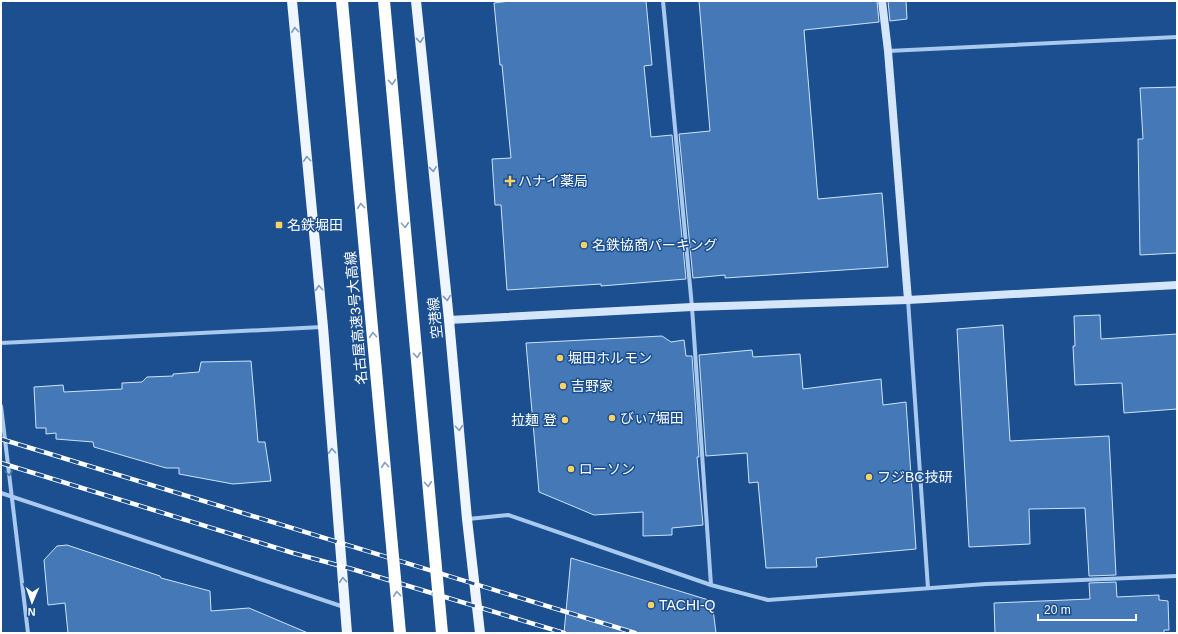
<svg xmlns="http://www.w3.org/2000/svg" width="1178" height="634" viewBox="0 0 1178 634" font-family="Helvetica,'Noto Sans JP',sans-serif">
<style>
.building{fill:#4478b7;stroke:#cfe3fa}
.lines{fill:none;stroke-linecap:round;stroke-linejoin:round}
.street{stroke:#a9c9ee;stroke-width:4}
.secondary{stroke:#d6e6fa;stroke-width:8}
.primary{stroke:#f0f6ff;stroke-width:10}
.rail-casing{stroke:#fff;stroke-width:4.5}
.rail{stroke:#1b4f8f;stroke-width:3;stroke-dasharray:9;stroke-linecap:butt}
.highway-bridge{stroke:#fff;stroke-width:12}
.oneway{stroke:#7b9ac1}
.oneway2{stroke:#829ec1}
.oneway3{stroke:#4674ac}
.poi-dot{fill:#ffd166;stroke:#1b4f8f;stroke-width:1.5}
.labels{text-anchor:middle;stroke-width:3;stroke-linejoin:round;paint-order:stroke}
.poi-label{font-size:14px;fill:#fff;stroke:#1b4f8f;text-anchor:start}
.street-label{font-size:14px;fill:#fff;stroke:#1b4f8f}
</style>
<rect width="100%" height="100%" fill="#1b4f8f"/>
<path class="building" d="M510,1H646L652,65L644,66L651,137L672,135L686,279L601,286V284L507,290L501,205H495L492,159L511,158L502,65H500L494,3Z
M699,1H877L879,22L804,30L818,199L882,193L888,267L725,278V275L693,278L679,134L710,131Z
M888,1H906L907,19L890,21Z
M1177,87V253L1140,255L1138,139H1143L1140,88Z
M1100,315L1101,339L1177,334V409L1124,413L1122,383L1075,385L1073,346H1075L1074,316Z
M1003,325L1010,441L1109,436L1116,575L1089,576L1085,508L1029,509L1030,544L969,547L957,329Z
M662,336L671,342L684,340L686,356H692L699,457H697L703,525L672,528V535L643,536V512L594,515L539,492L526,343Z
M752,350L753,357L800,354L803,389L881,379L883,405L906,402L916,549L816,558L817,567L766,568L758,482L749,483L747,453L706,456L699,355Z
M251,361L258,442H265L271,481L233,484L179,474V468H166L94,447L93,442L56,439V433L46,434V428H36L34,387L63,385L64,392L122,389V383L142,382L147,377L173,376V374L199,372L201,362Z
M67,545L160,576L161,578L210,591L211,611L249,608L308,633H68L65,603L48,605L44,560L57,546Z
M571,558L712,601L716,633H564Z
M1116,582L1117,597L1159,595V600L1168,601L1169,630H1164V633H995L994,603L1090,599L1089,583Z"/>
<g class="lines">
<path class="street" d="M663,1L692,307L711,585
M888,51L1177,37
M908,300L928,588
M1,343L322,327
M1,406L28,633
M1,493L344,607
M468,519L508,515L711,585L768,600L986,584L1177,576"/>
<path class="secondary" d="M882,1L888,51L908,300
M449,320L692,307L908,300L1177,285"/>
<path class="primary" d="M292,1L323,327L347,633
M416,1L449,320L467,519L480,633"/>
<defs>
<path id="rail" d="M1,439L635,633
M1,463L293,553L352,569L564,633"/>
</defs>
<use href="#rail" class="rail-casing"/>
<use href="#rail" class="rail"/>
<path class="highway-bridge" d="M342,1L400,633
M384,1L442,633"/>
</g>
<defs><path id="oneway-chevron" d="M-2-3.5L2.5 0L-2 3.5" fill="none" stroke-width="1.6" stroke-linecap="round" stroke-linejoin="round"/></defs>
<g class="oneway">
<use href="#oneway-chevron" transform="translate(295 30) rotate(-95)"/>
<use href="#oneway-chevron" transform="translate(420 40) rotate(84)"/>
<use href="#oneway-chevron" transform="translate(307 159) rotate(-95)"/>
<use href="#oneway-chevron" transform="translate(433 169) rotate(84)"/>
<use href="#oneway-chevron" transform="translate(319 288) rotate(-95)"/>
<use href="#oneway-chevron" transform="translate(447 298) rotate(84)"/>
<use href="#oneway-chevron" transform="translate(459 428) rotate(85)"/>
<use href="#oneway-chevron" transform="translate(332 451) rotate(-95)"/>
<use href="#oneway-chevron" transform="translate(343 580) rotate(-95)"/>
</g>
<g class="oneway2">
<use href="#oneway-chevron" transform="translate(392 82) rotate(85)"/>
<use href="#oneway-chevron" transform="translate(361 206) rotate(-95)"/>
<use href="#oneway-chevron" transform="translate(405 225) rotate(85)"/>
<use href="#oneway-chevron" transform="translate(373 335) rotate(-95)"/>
<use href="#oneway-chevron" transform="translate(417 355) rotate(85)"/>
<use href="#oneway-chevron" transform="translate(385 465) rotate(-95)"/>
<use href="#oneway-chevron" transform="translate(428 484) rotate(85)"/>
<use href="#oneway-chevron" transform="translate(397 594) rotate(-95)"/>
</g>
<use class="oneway3" href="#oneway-chevron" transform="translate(9 473) rotate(83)"/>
<g class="poi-dot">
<path d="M508 175h4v4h4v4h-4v4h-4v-4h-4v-4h4z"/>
<rect x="275" y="221" width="8" height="8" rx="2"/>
<circle cx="584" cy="245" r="4"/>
<circle cx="560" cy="358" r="4"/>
<circle cx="563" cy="386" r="4"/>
<circle cx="612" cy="418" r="4"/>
<circle cx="565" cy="420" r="4"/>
<circle cx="571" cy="469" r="4"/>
<circle cx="869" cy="477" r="4"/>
<circle cx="651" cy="605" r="4"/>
</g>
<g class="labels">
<g class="poi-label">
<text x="518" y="186">ハナイ薬局</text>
<text x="287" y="230">名鉄堀田</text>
<text x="592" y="250">名鉄協商パーキング</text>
<text x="568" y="363">堀田ホルモン</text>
<text x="571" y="391">吉野家</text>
<text x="620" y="423">びぃ7堀田</text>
<text x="557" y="425" text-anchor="end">拉麺 登</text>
<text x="579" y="474">ローソン</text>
<text x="877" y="482">フジBC技研</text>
<text x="659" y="610">TACHI-Q</text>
</g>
<g class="street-label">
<text transform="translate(356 318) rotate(-95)" y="5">名古屋高速3号大高線</text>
<text transform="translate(435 318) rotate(-96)" y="5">空港線</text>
</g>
</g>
<rect width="1178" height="634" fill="none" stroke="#ffffff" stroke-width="4"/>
<g transform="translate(32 602) rotate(182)" stroke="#1b4f8f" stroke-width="3" paint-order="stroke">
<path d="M0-3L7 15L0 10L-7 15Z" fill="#ffffff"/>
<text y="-6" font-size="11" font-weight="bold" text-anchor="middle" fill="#ffffff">N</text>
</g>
<path d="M1038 614v6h98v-6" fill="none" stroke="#ffffff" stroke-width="2"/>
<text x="1044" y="614" font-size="12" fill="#ffffff" stroke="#1b4f8f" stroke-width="3" paint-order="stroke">20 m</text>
</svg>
